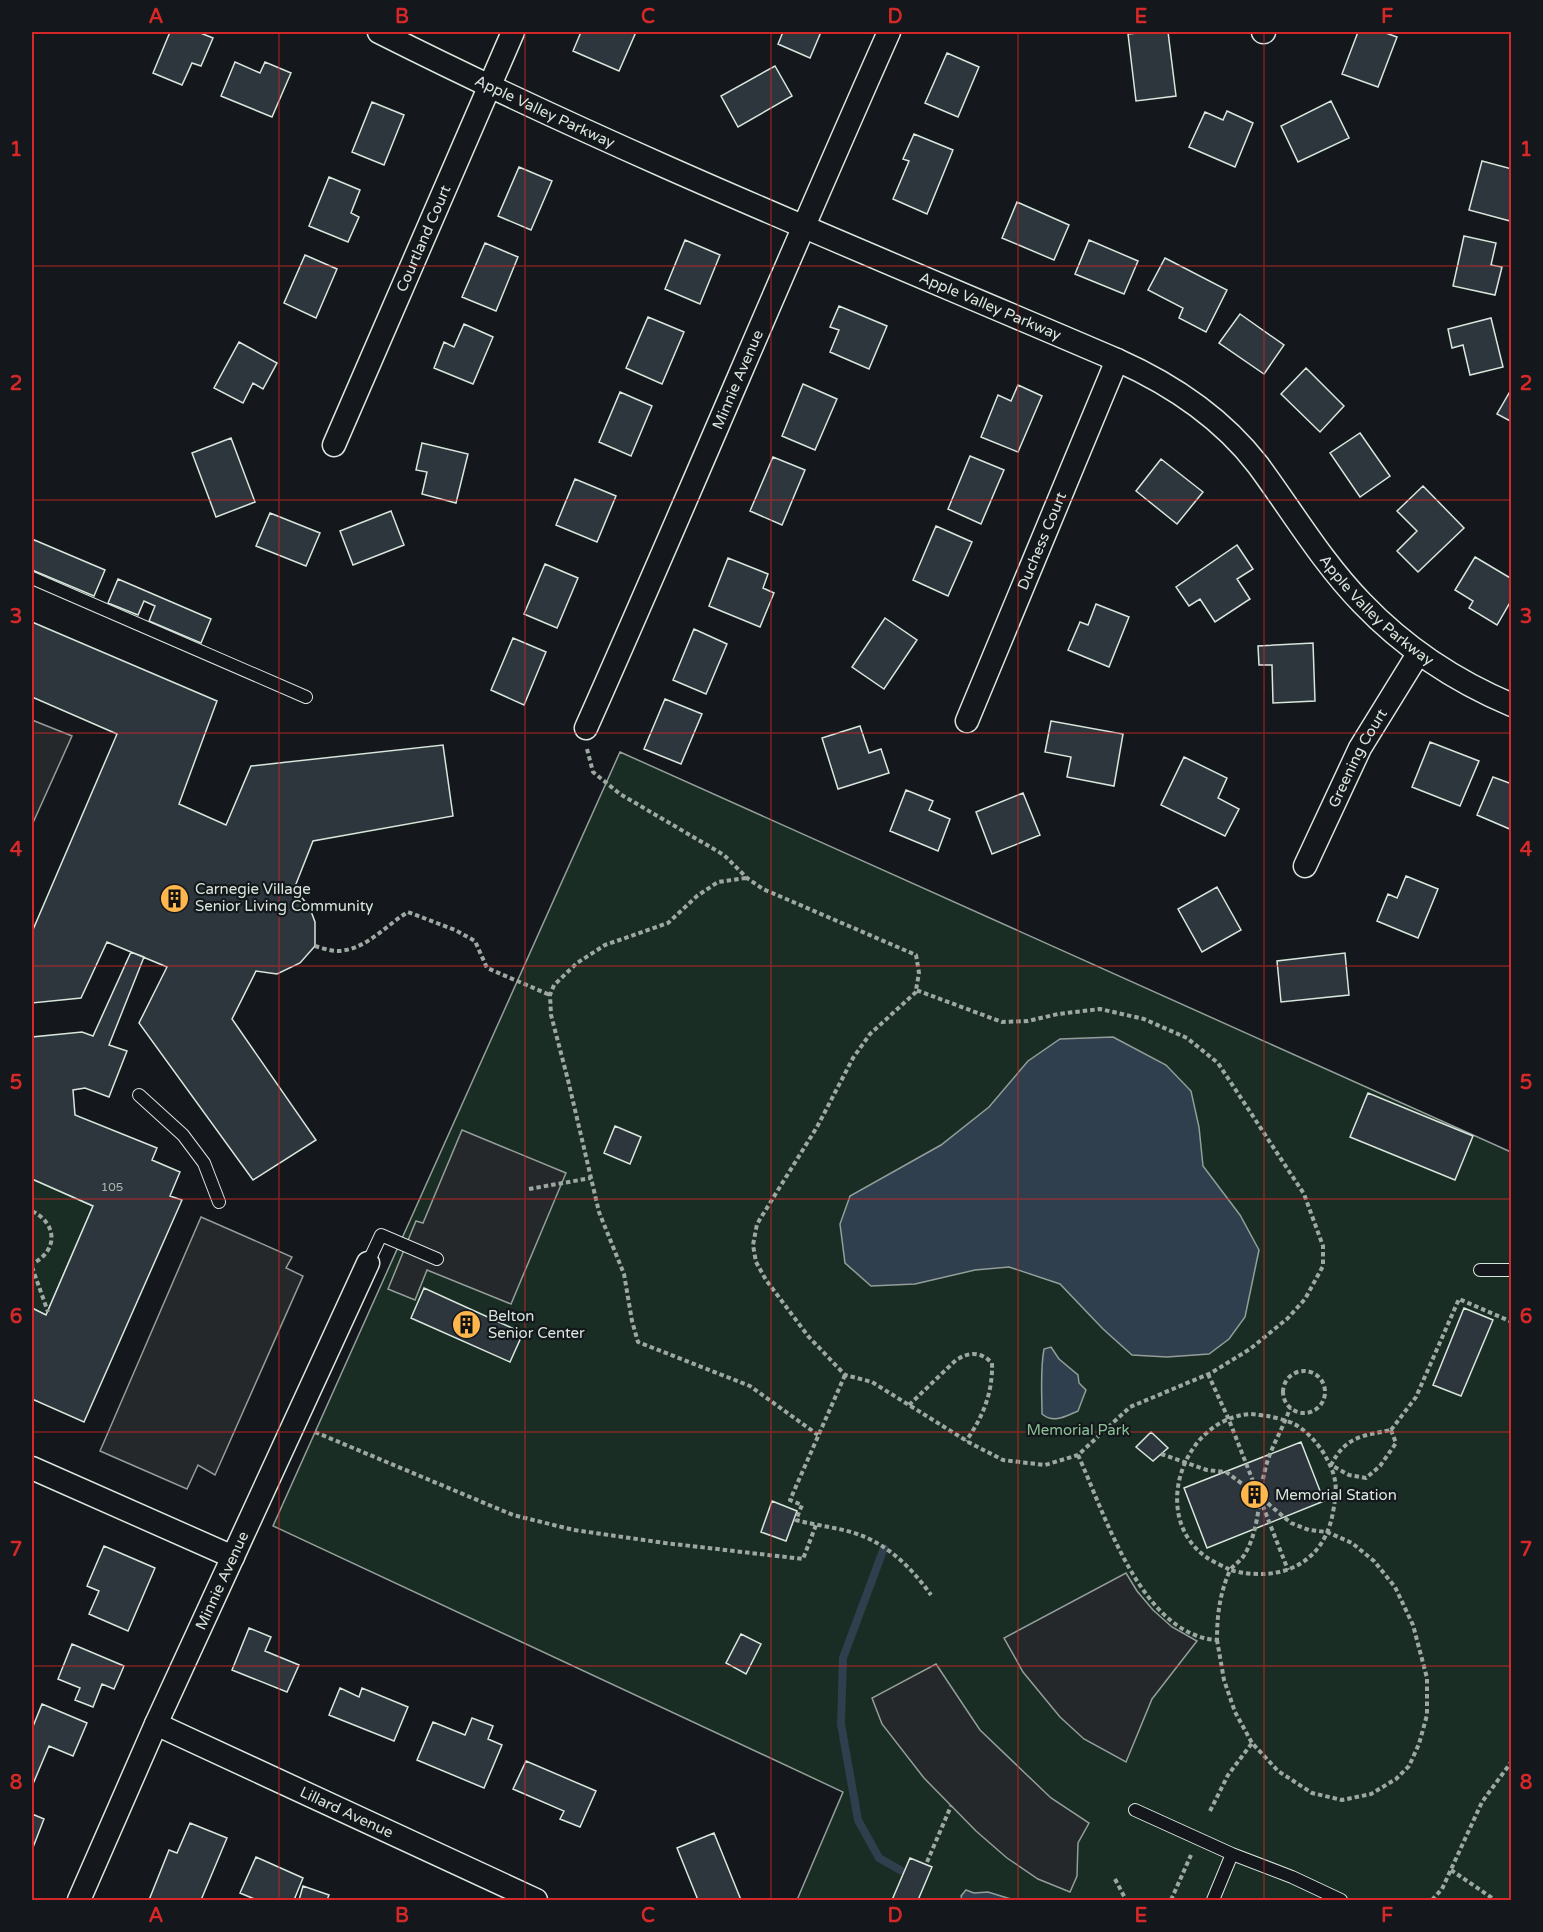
<svg xmlns="http://www.w3.org/2000/svg" width="1543" height="1932" viewBox="0 0 1543 1932" font-family="'Varela Round',sans-serif">
<style>
.green{fill:#1a2d24;stroke:#939e99;stroke-width:1.5}
.parking{fill:#24282b;stroke:#939e99;stroke-width:1.5}
.water{fill:#2f3f4d;stroke:#939e99;stroke-width:1.5}
.lines{fill:none;stroke-linecap:round;stroke-linejoin:round}
.stream{stroke:#2f3f4d;stroke-width:8}
.building{fill:#2c363c;stroke:#d8e6dc;stroke-width:1.5}
.lane-casing{stroke:#d8e6dc;stroke-width:14}
.street-casing{stroke:#d8e6dc;stroke-width:25}
.path{stroke:#9da8a2;stroke-width:4;stroke-dasharray:4.5 3;stroke-linecap:butt}
.lane{stroke:#14181c;stroke-width:12}
.street{stroke:#14181c;stroke-width:22}
.grid{fill:none;stroke:#d62828;stroke-width:1.5;stroke-opacity:0.55}
.labels{text-anchor:middle;stroke-width:4.5;stroke-linejoin:round;paint-order:stroke}
.number-label{font-size:12px;fill:#adbab4}
.street-label{font-size:15px;fill:#d8e6dc;stroke:#14181c}
.poi-label{font-size:15px;fill:#d8e6dc;stroke:#14181c;text-anchor:start}
.park-label{font-size:15px;fill:#8ac095;stroke:#14181c}
.neatline{fill:none;stroke:#d62828;stroke-width:2}
.grid-label{font-size:20px;text-anchor:middle;font-weight:bold;fill:#d62828}
</style>
<rect width="100%" height="100%" fill="#14181c"/>
<path class="green" d="M620,752L1511,1152V1900H797L843,1792L273,1526Z
M32,1179L93,1206L46,1315L32,1308Z"/>
<path class="parking" d="M32,720L72,736L32,825Z
M462,1130L566,1173L511,1304L427,1270L415,1300L388,1289L416,1221L423,1223Z
M201,1217L292,1257L286,1268L303,1276L215,1475L198,1465L187,1489L100,1451Z
M1126,1573L1137,1591L1153,1610L1172,1627L1197,1641L1152,1699L1126,1762L1084,1739L1060,1717L1023,1672L1004,1638Z
M936,1664L980,1730L1051,1798L1089,1823L1078,1843L1077,1876L1070,1892L1038,1879L1007,1858L976,1831L924,1778L882,1724L872,1698Z"/>
<path class="water" d="M1113,1037L1166,1065L1191,1091L1199,1127L1203,1166L1240,1215L1259,1250L1245,1317L1229,1339L1209,1354L1167,1357L1132,1355L1103,1329L1060,1284L1009,1267L975,1270L915,1284L871,1286L845,1263L840,1224L850,1196L941,1145L989,1107L1028,1061L1060,1039Z
M1051,1347L1059,1359L1078,1375L1079,1383L1086,1390L1078,1411C1066,1416 1054,1424 1042,1414C1042,1393 1040,1370 1044,1349Z
M966,1890L974,1893L988,1892L1014,1900H962L961,1896Z"/>
<g class="lines">
<path class="stream" d="M884,1548L843,1658L841,1724L858,1820L879,1858L900,1870"/>
</g>
<path class="building" d="M170,32H198L213,38L201,66L192,63L182,85L153,73Z
M581,32L600,33V32H636L619,71L573,51Z
M783,32H821L810,58L778,44Z
M1147,32H1168L1176,96L1136,101L1128,34Z
M1358,32H1383L1397,37L1378,87L1342,74Z
M947,53L979,67L958,117L925,103Z
M235,62L260,73L265,62L291,73L272,117L221,96Z
M775,66L792,96L738,127L721,96Z
M1331,101L1349,138L1298,162L1281,126Z
M372,102L404,115L384,165L352,152Z
M1227,111L1253,123L1235,167L1189,147L1205,112L1223,120Z
M914,134L953,150L927,214L893,199L909,161L903,159Z
M1482,161L1512,169L1510,221L1469,210Z
M519,167L552,181L531,230L498,216Z
M329,177L360,190L351,213L359,217L348,242L309,226Z
M1017,202L1069,225L1054,260L1002,238Z
M1464,236L1496,243L1491,265L1502,267L1495,295L1453,286Z
M685,240L720,255L700,304L665,289Z
M1089,240L1138,261L1124,294L1075,274Z
M485,243L518,257L496,311L462,297Z
M305,255L337,269L316,318L284,303Z
M1165,258L1227,290L1206,332L1179,318L1183,308L1148,290Z
M839,306L887,326L869,369L830,352L839,330L830,327Z
M1240,314L1284,345L1264,374L1219,343Z
M648,317L684,332L662,384L626,368Z
M1491,318L1503,367L1470,375L1463,345L1452,348L1448,329Z
M464,324L493,337L473,384L434,368L444,342L454,347Z
M239,342L277,363L263,389L253,383L243,403L214,388Z
M1306,368L1344,406L1320,432L1281,394Z
M803,384L837,399L815,450L782,436Z
M1018,385L1042,396L1018,452L981,437L998,395L1011,401Z
M1512,388V422L1497,414Z
M620,392L652,406L631,456L599,442Z
M1360,433L1390,476L1360,497L1330,453Z
M231,438L255,502L216,517L192,453Z
M422,443L468,454L456,503L422,494L427,472L416,470Z
M970,456L1004,470L981,524L948,509Z
M773,457L805,470L782,525L750,511Z
M1161,459L1203,492L1177,524L1136,491Z
M575,479L616,496L597,542L556,525Z
M1423,486L1464,528L1418,572L1397,551L1417,531L1397,511Z
M391,511L404,545L353,565L340,531Z
M270,513L320,533L306,566L256,546Z
M936,526L972,542L948,596L913,580Z
M32,539L105,570L94,596L32,570Z
M1237,545L1253,569L1237,579L1250,599L1215,622L1200,599L1189,606L1176,587Z
M1475,557L1512,579V599L1497,625L1469,608L1473,601L1455,590Z
M728,558L768,574L763,588L774,593L760,627L709,606Z
M545,564L578,578L557,628L524,614Z
M118,579L211,619L201,643L149,621L155,606L144,601L138,615L108,603Z
M1096,604L1129,617L1109,667L1068,650L1080,622L1088,625Z
M885,618L917,640L884,689L852,667Z
M32,622L217,701L179,804L226,825L251,766L443,745L453,816L313,841L294,889L309,906L315,922V946L300,963L277,974L256,971L232,1019L316,1140L253,1180L139,1023L167,967L107,942L81,998L32,1003V932L117,734L32,697Z
M694,629L727,644L706,694L673,680Z
M513,638L546,652L524,705L491,690Z
M1313,643L1315,701L1273,703L1272,665H1259L1258,646Z
M665,699L702,714L681,764L644,749Z
M1051,721L1123,734L1114,786L1067,777L1071,757L1045,752Z
M860,726L869,753L881,749L889,773L838,789L822,738Z
M1430,742L1479,761L1460,806L1412,787Z
M1184,757L1227,778L1218,798L1239,809L1225,836L1161,805Z
M1493,777L1512,784V830L1477,815Z
M906,790L933,801L929,810L950,819L938,851L890,831Z
M1023,793L1040,835L992,854L976,812Z
M1406,876L1438,889L1418,938L1377,921L1388,894L1397,898Z
M1217,887L1241,930L1202,952L1178,909Z
M131,952L144,957L109,1045L127,1051L109,1097L85,1088L73,1090L75,1115L157,1148L152,1160L180,1172L170,1196L182,1200L84,1422L32,1399V1308L46,1315L93,1206L32,1179V1037L82,1032L93,1036Z
M1345,953L1349,995L1281,1002L1277,961Z
M1368,1093L1473,1136L1455,1180L1350,1137Z
M615,1126L641,1137L630,1164L604,1153Z
M424,1288L523,1333L510,1362L411,1318Z
M1464,1308L1493,1320L1461,1396L1433,1385Z
M1151,1432L1168,1448L1153,1461L1136,1447Z
M1301,1442L1324,1501L1207,1548L1184,1488Z
M772,1501L797,1511L786,1541L761,1532Z
M104,1546L155,1568L128,1631L89,1614L99,1591L87,1586Z
M249,1628L271,1637L265,1651L299,1665L287,1692L232,1670Z
M741,1634L761,1644L746,1674L726,1663Z
M72,1644L124,1666L114,1689L102,1684L93,1707L75,1700L80,1688L58,1679Z
M340,1688L359,1697L362,1688L408,1707L394,1741L329,1715Z
M42,1704L87,1723L73,1756L49,1746L33,1784L32,1783V1729Z
M472,1718L493,1726L488,1739L502,1745L484,1788L417,1760L433,1722L465,1735Z
M526,1761L596,1791L580,1827L560,1819L564,1811L513,1789Z
M32,1814L44,1819L32,1850Z
M190,1823L227,1838L201,1900H149L169,1850L177,1853Z
M714,1833L741,1900H698L677,1848Z
M256,1857L303,1878L294,1900H257L240,1893Z
M910,1858L932,1867L918,1900H892Z
M303,1886L329,1895L327,1900H299Z"/>
<g class="lines">
<defs>
<path id="lane" d="M32,578L306,697
M139,1095L183,1135L204,1163L219,1202
M368,1263L381,1235L437,1259
M1480,1270H1512
M1135,1810L1232,1854L1292,1877L1341,1900
M1213,1900L1232,1854"/>
<g id="street">
<path id="s1" d="M379,32C619,153 870,254 1117,360C1171,384 1221,417 1258,465C1292,511 1322,562 1362,603C1404,647 1455,681 1512,705"/>
<path d="M1263,32H1264"/>
<path id="s2" d="M334,445L513,32"/>
<path id="s3" d="M967,721L1117,360"/>
<path id="s4" d="M586,728C689,497 786,263 889,32"/>
<path id="s5" d="M1305,866L1360,748L1418,654"/>
<path d="M32,1468L233,1557"/>
<path id="s6" d="M156,1724L536,1900"/>
<path id="s7" d="M79,1900L156,1724L368,1263"/>
</g>
</defs>
<use href="#lane" class="lane-casing"/>
<use href="#street" class="street-casing"/>
<path class="path" d="M587,749L593,772L620,794L724,855L747,878L763,889L916,955L919,973L916,990V992L870,1034L853,1058L817,1127L757,1224L753,1245L756,1262L766,1280L808,1336L845,1375L872,1382L970,1443L1003,1460L1045,1465L1078,1455L1130,1407L1211,1373L1250,1349L1288,1318L1305,1299L1323,1266V1246L1304,1194L1218,1063L1187,1038L1144,1019L1100,1009L1058,1014L1028,1021L1002,1022L916,990
M746,878L718,882L697,896L668,923L605,945L577,963L554,985L550,995L551,1015L568,1080L599,1212L624,1274L632,1321L638,1342L750,1386L818,1435
M315,946C322,948 331,951 338,951C366,950 386,925 408,912L455,930L475,941L487,968L550,995
M529,1189L591,1178
M32,1211C58,1224 58,1251 32,1264
M32,1267L48,1312
M1283 1392a21 21 0 1 1 42 0a21 21 0 1 1-42 0Z
M1208,1374L1229,1420L1288,1570
M845,1375L790,1500L802,1505L796,1520C814,1525 833,1527 851,1532C886,1542 911,1567 931,1595
M909,1405L956,1360C969,1352 980,1351 992,1363C993,1392 983,1417 966,1441
M1391,1430L1416,1397L1459,1299L1512,1322
M1391,1430L1396,1443L1380,1466L1366,1478L1349,1475L1331,1465C1346,1436 1362,1436 1391,1430Z
M315,1432L513,1515L574,1530L665,1543L803,1559L816,1525
M1161,1454L1207,1470L1226,1472L1259,1496L1291,1523L1309,1530L1327,1532L1352,1543L1374,1561L1395,1587L1413,1625L1427,1678V1715L1419,1744L1409,1766L1396,1779L1371,1794L1342,1800L1312,1793L1278,1771L1252,1743L1235,1712L1224,1680L1217,1640
M1078,1455C1105,1514 1141,1635 1217,1640C1217,1614 1220,1593 1230,1570C1223,1566 1213,1562 1206,1557C1149,1516 1183,1419 1250,1414C1256,1414 1263,1416 1268,1416C1276,1418 1287,1420 1294,1424C1306,1430 1316,1442 1323,1452C1337,1476 1338,1486 1333,1512C1324,1565 1279,1583 1230,1570C1235,1564 1243,1559 1246,1552C1260,1527 1258,1497 1265,1470C1270,1448 1283,1429 1290,1408
M1210,1811L1228,1775L1252,1743
M927,1862L951,1806
M1451,1870L1495,1900
M1115,1879L1126,1900
M1171,1900L1191,1855
M1432,1900L1442,1889L1482,1802L1512,1761"/>
<use href="#lane" class="lane"/>
<use href="#street" class="street"/>
</g>
<path class="grid" d="M279,32V1900M525,32V1900M771,32V1900M1018,32V1900M1264,32V1900M32,266H1512M32,500H1512M32,733H1512M32,966H1512M32,1199H1512M32,1432H1512M32,1666H1512"/>
<defs>
<symbol id="building-disc" viewBox="-11 -11 22 22"><circle r="9.5" fill="#ffb74d" stroke="#14181c"/><path d="M-4-6H4V6H1V3H-1V6H-4ZM-2.5-4.3h1.7v1.8h-1.7ZM.8-4.3h1.7v1.8H.8ZM-2.5-1h1.7V.8h-1.7ZM.8-1h1.7V.8H.8Z" fill="#111"/></symbol>
</defs>
<g fill-rule="evenodd">
<use href="#building-disc" x="158" y="882" width="33" height="33"/>
<use href="#building-disc" x="450" y="1308" width="33" height="33"/>
<use href="#building-disc" x="1238" y="1478" width="33" height="33"/>
</g>
<g class="labels">
<g class="number-label">
<text x="112" y="1191">105</text>
</g>
<g class="street-label">
<text dy="5" stroke="none"><textPath href="#s1" startOffset="184">Apple Valley Parkway</textPath></text>
<text dy="5" stroke="none"><textPath href="#s2" startOffset="225">Courtland Court</textPath></text>
<text dy="5" stroke="none"><textPath href="#s1" startOffset="670">Apple Valley Parkway</textPath></text>
<text dy="5" stroke="none"><textPath href="#s4" startOffset="380">Minnie Avenue</textPath></text>
<text dy="5" stroke="none"><textPath href="#s3" startOffset="195">Duchess Court</textPath></text>
<text dy="5" stroke="none"><textPath href="#s1" startOffset="1174">Apple Valley Parkway</textPath></text>
<text dy="5" stroke="none"><textPath href="#s5" startOffset="120">Greening Court</textPath></text>
<text dy="5" stroke="none"><textPath href="#s7" startOffset="350">Minnie Avenue</textPath></text>
<text dy="5" stroke="none"><textPath href="#s6" startOffset="210">Lillard Avenue</textPath></text>
</g>
<g class="poi-label">
<text x="195" y="894">Carnegie Village<tspan x="195" dy="17">Senior Living Community</tspan></text>
<text x="488" y="1321">Belton<tspan x="488" dy="17">Senior Center</tspan></text>
<text x="1275" y="1500">Memorial Station</text>
</g>
<g class="park-label">
<text x="1078" y="1435">Memorial Park</text>
</g>
</g>
<rect width="1543" height="1932" fill="none" stroke="#14181c" stroke-width="66"/>
<rect x="33" y="33" width="1477" height="1866" class="neatline"/>
<g class="grid-label">
<text x="156" y="23">A</text>
<text x="402" y="23">B</text>
<text x="648" y="23">C</text>
<text x="895" y="23">D</text>
<text x="1141" y="23">E</text>
<text x="1387" y="23">F</text>
<text x="16" y="156">1</text>
<text x="1526" y="156">1</text>
<text x="16" y="390">2</text>
<text x="1526" y="390">2</text>
<text x="16" y="623">3</text>
<text x="1526" y="623">3</text>
<text x="16" y="856">4</text>
<text x="1526" y="856">4</text>
<text x="16" y="1089">5</text>
<text x="1526" y="1089">5</text>
<text x="16" y="1323">6</text>
<text x="1526" y="1323">6</text>
<text x="16" y="1556">7</text>
<text x="1526" y="1556">7</text>
<text x="16" y="1789">8</text>
<text x="1526" y="1789">8</text>
<text x="156" y="1922">A</text>
<text x="402" y="1922">B</text>
<text x="648" y="1922">C</text>
<text x="895" y="1922">D</text>
<text x="1141" y="1922">E</text>
<text x="1387" y="1922">F</text>
</g>
</svg>
